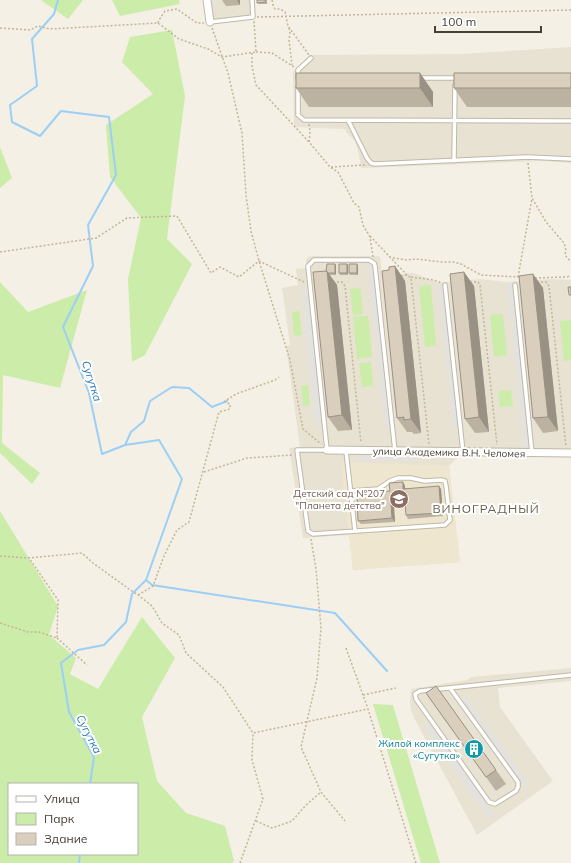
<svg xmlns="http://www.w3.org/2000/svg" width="571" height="863" viewBox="0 0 571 863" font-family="Mulish,sans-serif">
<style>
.residential{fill:#e8e2d3}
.education{fill:#eee6ce}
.green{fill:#ccecaa;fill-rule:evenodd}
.parking{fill:#e4e2de}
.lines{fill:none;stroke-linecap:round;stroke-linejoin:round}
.stream{stroke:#9ccff6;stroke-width:2}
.lane-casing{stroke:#c0b8a7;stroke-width:5.5}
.street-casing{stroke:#c0b8a7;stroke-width:9}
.path{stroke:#c3b597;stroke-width:1.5;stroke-dasharray:2 2;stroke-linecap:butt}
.lane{stroke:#fff;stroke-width:3.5}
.street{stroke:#fff;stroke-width:7}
.wall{fill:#bbb2a2}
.shaded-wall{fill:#999184}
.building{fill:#dacfbc;stroke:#999184}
.labels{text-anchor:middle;stroke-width:4;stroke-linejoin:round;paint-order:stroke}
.street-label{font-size:10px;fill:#474034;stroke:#fff}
.education-label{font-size:10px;fill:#785e54;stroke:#fff;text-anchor:end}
.culture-label{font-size:10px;fill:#0d838f;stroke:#fff;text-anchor:end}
.water-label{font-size:11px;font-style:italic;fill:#2478bc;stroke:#fff}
.quarter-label{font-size:12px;letter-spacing:1px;fill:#6b5e4a;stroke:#fff}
</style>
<rect width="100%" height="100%" fill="#f4f0e5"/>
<path class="residential" d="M207,0H252L253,17L210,22Z
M571,47V163L542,161L361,168L359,154L355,141L346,132L345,129L294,127L293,72L310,55L461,54Z
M312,256H380L382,275L414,273L438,283L480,279L507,282L551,279L571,280V456H459L449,466L460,562L353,570L349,535L303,538L289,448L300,447L286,346L290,345L282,288L298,285L296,269L306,268V260L308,257Z
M571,668V681L498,688L500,707L553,781L477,835L414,718L411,710L410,701L411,689L467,680L471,677Z"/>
<path class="education" d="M341,462L449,466L460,562L353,570Z"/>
<path class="green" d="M41,0H83L68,19Z
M112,0H179L180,4L120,16Z
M172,30L185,96L167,239L192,264L145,355L132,362L128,279L141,218L110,177L106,125L153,94L122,62L130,37Z
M0,147L12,178L0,188Z
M0,282L28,312L87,290L60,388L3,375L2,443L40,473L32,484L0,453Z
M431,285L436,346L425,347L419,286Z
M360,288L363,314L353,315L350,289Z
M299,311L302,335L294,336L292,312Z
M503,314L507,355L494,357L490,315Z
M368,316L372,357L357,359L353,317Z
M571,320V360L564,361L560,321Z
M371,362L373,386L362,387L359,363Z
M308,385L310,405L303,406L301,386Z
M511,390L513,406L500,407L498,391Z
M0,511L58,606L49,635L76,658L70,674L98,689L142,617L175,658L142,717L157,781L186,813L225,826L234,861L232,863H0ZM9,784H137V854H9Z
M373,704L393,705L440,863H421Z"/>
<path class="parking" d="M374,265L391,427H385L368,266Z
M512,282L529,447L524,448L507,283Z
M444,284L458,426L453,427L438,285Z
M301,287H307L322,423H315Z
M357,455H416V461L357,460Z
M466,696L529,784L525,788L462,699Z
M429,723L495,816L490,819L424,726Z"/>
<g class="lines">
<path class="stream" d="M58,0L54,14L32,39L37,86L10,105L12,122L40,136L61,111L109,117L116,175L88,225L93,266L63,327L89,393L102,454L125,445L159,440L182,479L146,580L132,594L126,622L104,645L78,650L61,663L69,712L94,757L90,784
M125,445L131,432L144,421L150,401L172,387L189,388L212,407L227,401
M146,580L152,585L335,613L387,671
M79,863L80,854"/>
<defs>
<path id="lane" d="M210,22L253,17L252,0
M298,78V70L311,58
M420,78H458
M298,87V115L304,120L571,121
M348,120L367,158L371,163L375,164L527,157L571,159
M454,161L455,85
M445,285L463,452
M515,285L532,453
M346,451L355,531
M351,491L378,489L390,481L398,478H411L424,481L441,480L445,481L446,486L450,520L445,525L313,534L308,531L297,450H327L308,266L314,260H369L374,263L375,266L395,451
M450,688L518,782V787L516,791L495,804L489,802L416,699L415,694L420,691L571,675"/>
<path id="street" d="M207,0L210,22
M327,450L571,453"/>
</defs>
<use href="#lane" class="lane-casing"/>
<use href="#street" class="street-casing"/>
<path class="path" d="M272,0L273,5L275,9H280L285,12L288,26L309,55
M257,17L571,10
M158,23L159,20L165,11L177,9L197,23H204
M0,28L30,30L38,26L50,29L158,23L179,39L208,49L222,57L256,52L254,21
M212,28L228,73L242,133L246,195L251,231L259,261L290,360L303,429L321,444
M289,28L290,33L289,40L292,65
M256,52L272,53L294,67
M252,53V66L256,85L309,142
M309,124L310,132L309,142L330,167L338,172L354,203L359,207L363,225L370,237L373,257
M528,163L532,198L546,222L564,243L566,250L565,255L571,262
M331,167L365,165
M370,236L407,275
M0,252L96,238L127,218L177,216L211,273L220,267L239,277L259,261L304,282
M389,257L406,260L416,259L442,262H454L461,264L481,275L519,277
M401,276L407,275L411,278L429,444
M411,277C421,279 432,278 441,283
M518,277L532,198
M535,278L565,277L571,276
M333,282H342L345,286L361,443
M470,282H478L480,285L497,445
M537,282H546L549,286L566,447
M204,472L247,458L293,455
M311,539L316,569L321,628L317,678L301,747L321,792L345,821
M0,556L28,558L82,553L93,563L129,589L138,595L152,606L162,623L179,635L186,653L223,687L253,733L368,709L416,863
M138,595L153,586L164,556L177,530L189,522L219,412L230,409V404L225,402V401L236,394L275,380L279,377
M0,623L28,632H39L57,638L58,600L29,558
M57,638L87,665
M346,648L368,709
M363,695L396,688
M256,821L272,828L292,821L306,805L321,792
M240,863L263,799L252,760L253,733"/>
<use href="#lane" class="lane"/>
<use href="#street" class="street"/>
</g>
<path class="wall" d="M222,0H240V5L226,6Z
M257,0H267V4H259L257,3Z
M420,73L433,92V107H309L296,88Z
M571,73V107H467L454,88Z
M335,264L336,265V275H329L337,285L352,430L338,431L328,417L326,271Z
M347,264L348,266V275H340L339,273Z
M357,264L358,266V275H350L349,273Z
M395,266L405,281L421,433L414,434L412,432H407L397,418L389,270Z
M464,272L474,286L489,432L475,433L465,419Z
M533,274L543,288L558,431L543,433L533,418Z
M403,482L405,486V488L441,489L443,516L408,519L406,515L405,506L394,507L395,522L361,524L358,521L390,491Z
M436,686L506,784L496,791L426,693Z"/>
<path class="shaded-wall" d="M237,0H240V5Z
M420,73L433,92V107L420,88Z
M335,264L336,265V275L335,273Z
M347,264L348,266V275L347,273Z
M357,264L358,266V275L357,273Z
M395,266L405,281L421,433L411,419Z
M327,271L337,285L352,430L342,415Z
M464,272L474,286L489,432L479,417Z
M533,274L543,288L558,431L548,417Z
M403,482L405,486V492L403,489Z
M439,486L441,489L443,516L441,513Z
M391,504L394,507L395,522L392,518Z"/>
<path class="building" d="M257,0H265L266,2L257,3Z
M296,73H420V88H296Z
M454,73H571V88H454Z
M327,264H335V273H328L326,271Z
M339,264H347V273H339Z
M349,264H357V273H349Z
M395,266L411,419L404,420V417L397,418L382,271L389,270V267Z
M327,271L342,415L328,417L313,272Z
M464,272L479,417L465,419L450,274Z
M533,274L548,417L533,418L519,276Z
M568,287H571V295H569Z
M403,482V489L439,486L441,513L406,515L405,503L391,504L392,518L358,521L357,494L390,491L389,483Z
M436,686L496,770L486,777L426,693Z"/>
<defs>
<symbol id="school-disc" viewBox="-11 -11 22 22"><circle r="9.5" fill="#8d6e63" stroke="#fff"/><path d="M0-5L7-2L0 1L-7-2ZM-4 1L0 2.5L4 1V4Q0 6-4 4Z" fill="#fff"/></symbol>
<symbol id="building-disc" viewBox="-11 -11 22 22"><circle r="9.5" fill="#0f9aa8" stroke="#fff"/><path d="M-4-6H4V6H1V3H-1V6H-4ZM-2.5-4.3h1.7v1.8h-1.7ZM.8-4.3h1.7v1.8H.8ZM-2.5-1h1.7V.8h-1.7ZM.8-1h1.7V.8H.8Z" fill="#fff"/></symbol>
</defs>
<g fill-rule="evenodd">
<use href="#school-disc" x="388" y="488" width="22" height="22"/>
<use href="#building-disc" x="463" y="738" width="22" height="22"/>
</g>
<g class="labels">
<g class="street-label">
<text transform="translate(449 452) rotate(1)" y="4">улица Академика В.Н. Челомея</text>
</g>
<g class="education-label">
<text x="385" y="497">Детский сад №207<tspan x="385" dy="12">"Планета детства"</tspan></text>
</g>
<g class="culture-label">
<text x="460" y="747">Жилой комплекс<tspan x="460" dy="12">«Сугутка»</tspan></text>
</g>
<g class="water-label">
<text transform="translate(92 381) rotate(72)" y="4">Сугутка</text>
<text transform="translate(89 734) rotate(63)" y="4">Сугутка</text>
</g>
<g class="quarter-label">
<text x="486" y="513">ВИНОГРАДНЫЙ</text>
</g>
</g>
<rect x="8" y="783" width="130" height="72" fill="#ffffff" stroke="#b5b3ae"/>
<rect x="16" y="796" width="20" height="6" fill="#ffffff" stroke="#b5b3ae"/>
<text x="44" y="803" font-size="12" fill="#474034">Улица</text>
<rect x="16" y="813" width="20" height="12" fill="#ccecaa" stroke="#b5b3ae"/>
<text x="44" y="823" font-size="12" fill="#474034">Парк</text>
<rect x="16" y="833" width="20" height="12" fill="#dacfbc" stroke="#b5b3ae"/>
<text x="44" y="843" font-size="12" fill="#474034">Здание</text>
<path d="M435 26v6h106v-6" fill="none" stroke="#474034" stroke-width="2"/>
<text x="441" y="26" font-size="12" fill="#474034" stroke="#ffffff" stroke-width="3" paint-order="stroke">100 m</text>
</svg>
